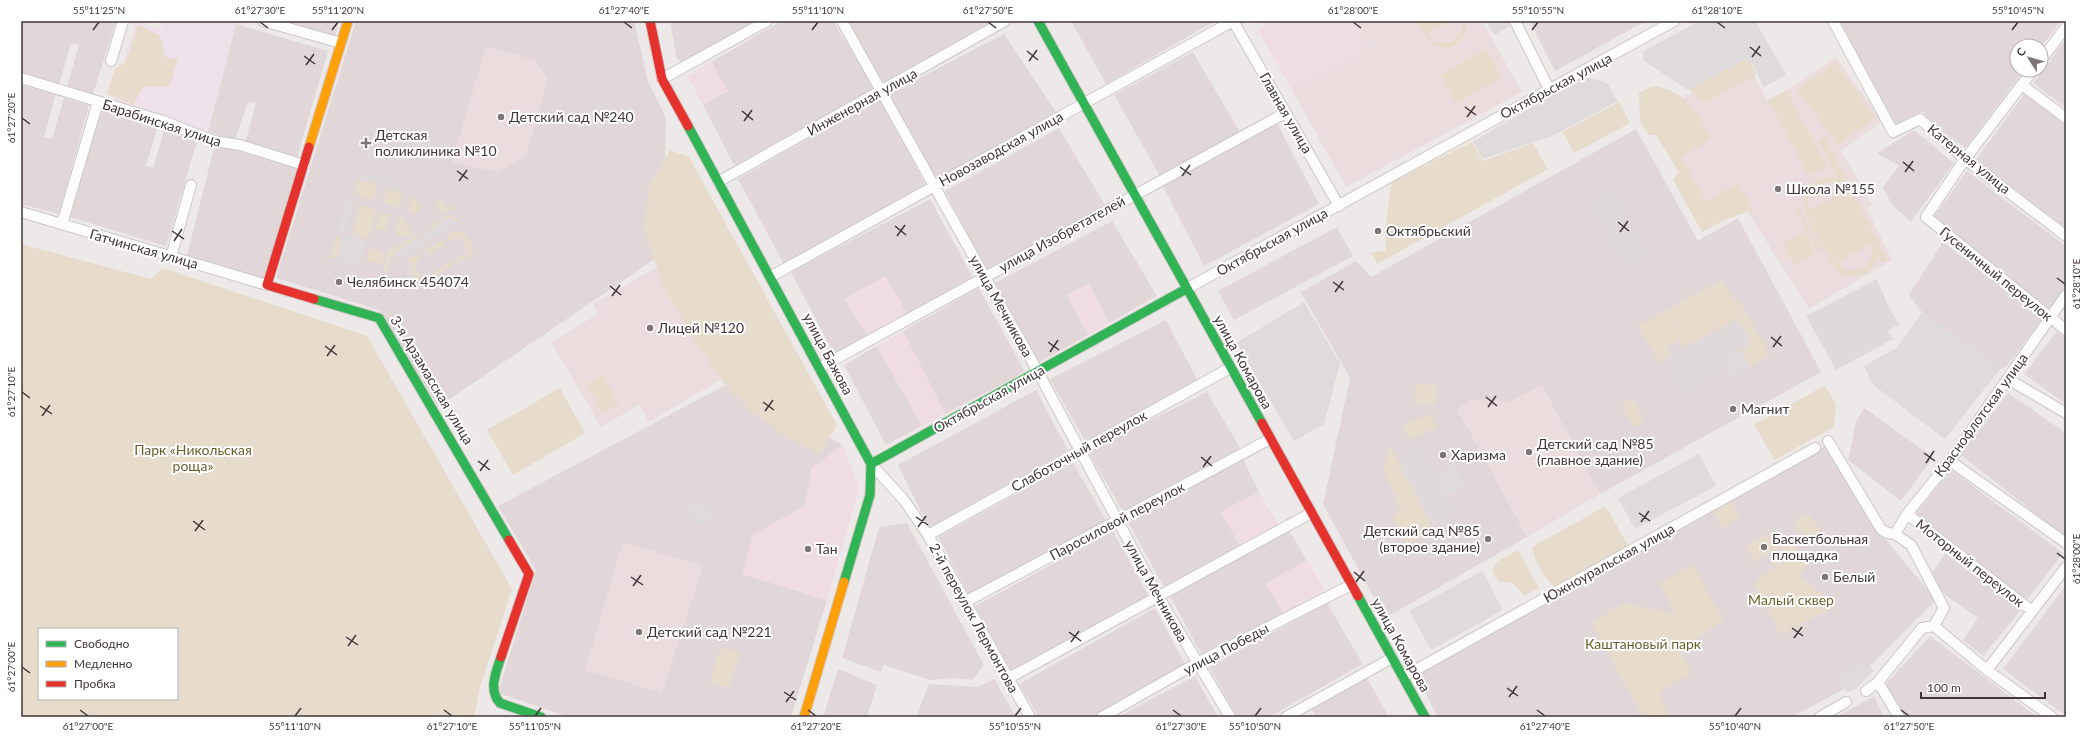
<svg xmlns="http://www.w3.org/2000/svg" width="2087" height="738" viewBox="0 0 2087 738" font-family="Lato,sans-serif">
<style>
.residential{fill:#e1d7d8}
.commercial{fill:#f0dde1}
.industrial{fill:#dfd9da}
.education{fill:#ebdcdd}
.medical{fill:#efe1ea}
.green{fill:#e7dbcb;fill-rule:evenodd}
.parking{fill:#dfdadb}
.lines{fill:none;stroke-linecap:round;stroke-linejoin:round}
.street-casing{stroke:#ccc7c7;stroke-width:12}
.fast-casing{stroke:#d1c5c6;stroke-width:11}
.slow-casing{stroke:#d1c5c6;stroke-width:11}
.jam-casing{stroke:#d1c5c6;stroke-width:11}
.street{stroke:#fcfcfc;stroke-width:10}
.fast{stroke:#30b455;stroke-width:9}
.slow{stroke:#ff9f0a;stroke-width:9}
.jam{stroke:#e5322d;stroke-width:9}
.ticks{fill:none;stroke:#433639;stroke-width:1.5}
.poi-dot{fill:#7f7577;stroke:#fff;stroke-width:1.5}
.labels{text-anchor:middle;stroke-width:4;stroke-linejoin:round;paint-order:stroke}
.street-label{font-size:14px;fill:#433639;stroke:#fff}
.poi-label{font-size:14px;fill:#433639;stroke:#fff;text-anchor:start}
.park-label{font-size:14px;fill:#6e6130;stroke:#fff}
.neatline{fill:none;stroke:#433639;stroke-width:1.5}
.ticks-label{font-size:10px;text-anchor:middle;fill:#433639}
</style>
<rect width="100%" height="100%" fill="#eee9e9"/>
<path class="residential" d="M21,21H116L93,94L67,87L79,45L71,43L59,85L21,74Z
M285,21H339L335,36Z
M356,21H634L648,81L666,118L662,254L438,407L379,310L276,278Z
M670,21H759L682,64L676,56Z
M781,21H833L876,90L734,165L703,105L728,91L711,62Z
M847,21H992L882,84Z
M1071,21H1215L1106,84Z
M1530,21H1646L1555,71Z
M1837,21H2061L2041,47L2017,46V70H2024L1965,148L1931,121L1922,111L1892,126Z
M236,24L328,51L296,161L245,143L256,103L248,102L235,140L208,132Z
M1004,34L1056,112L935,179L889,94Z
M2066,39V108L2033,83Z
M1193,52L1240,132L1160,176L1114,95Z
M21,85L56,94L44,137L52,139L64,98L89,105L59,214L21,204Z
M2025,93L2066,124V228L1975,161Z
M880,98L925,184L784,264L738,179Z
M99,110L158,126L146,166L153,168L165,128L198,138L166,246L66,216Z
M1277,123L1319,204L1204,266L1163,186Z
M1059,128L1105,205L987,271L945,191Z
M1636,129L1698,241L1738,218L1821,372L1600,494L1542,386L1509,402L1471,400L1458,409L1527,537L1385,618L1323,504L1350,378L1301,292L1356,261L1371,277Z
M1914,130L1954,163L1911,222L1892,205L1883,187L1899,166L1877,153Z
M215,144L297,169L264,279L187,255Z
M1967,171L2066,246V285L2048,310L1933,218Z
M930,199L974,279L908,316L885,276L845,299L869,337L835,356L791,272Z
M1112,221L1157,296L1109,323L1089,284L1067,295L1088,335L1038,363L995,283Z
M1337,227L1353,256L1234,320L1218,291Z
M1943,242L2043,318L2006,367L2000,369L1922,312L1909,295Z
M979,288L1025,372L945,414L903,331Z
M1166,320L1198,381L1085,441L1050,379Z
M2057,331L2066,338V404L2024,374Z
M877,346L922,426L886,445L844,365Z
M731,382L843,445L812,468L805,506L753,535L743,574L827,600L791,717H569L498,693L536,570L498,506Z
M1036,390L1068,450L929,528L898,465Z
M1207,392L1240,448L1123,512L1088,451Z
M2008,393L2066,433V538L1961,455Z
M1864,408L1933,457L1901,501L1848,460L1856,422Z
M1828,445L1877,529L1936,600L1850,686L1792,717H1438L1417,676Z
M1243,459L1259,492L1221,512L1241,547L1164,587L1128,522Z
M1073,463L1106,520L969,595L938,537Z
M1951,470L2063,553L2027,600L1915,515Z
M907,523L984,665L972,680L954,678L930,680L884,665L881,672L842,658L879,527Z
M1288,529L1307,560L1266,584L1283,613L1203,657L1170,596Z
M1113,531L1149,597L1012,672L975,606Z
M1945,553L2021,610L1983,656L1963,640L1978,618L1944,594L1931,575Z
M2066,585V714L2065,715L2003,669Z
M1327,603L1363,664L1269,717H1237L1209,667Z
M1155,608L1186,666L1096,717H1039L1019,684Z
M1930,636L2037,717H1901L1883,687Z
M838,669L877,685L867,717H823Z
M1195,676L1218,717H1118Z
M1367,678L1389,717H1316L1312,709Z
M994,679L1016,717H916L929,684L978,687Z
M1874,696L1884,717H1837Z"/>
<path class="commercial" d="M1272,21H1356L1367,48L1292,90L1258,30Z
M711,62L728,91L703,105L687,76Z
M885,276L908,316L869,337L845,299Z
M1089,283L1109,323L1088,335L1067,295Z
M903,331L945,414L922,426L877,346Z
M843,445L859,489L827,600L742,574L753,535L805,506L812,468Z
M1259,492L1279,525L1241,547L1221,512Z
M1307,560L1325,590L1283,613L1266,584Z"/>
<path class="industrial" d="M1613,192L1647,254L1625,266L1591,204Z
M1877,279L1888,305L1899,325L1888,330L1893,339L1836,370L1806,316Z
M1737,320L1750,343L1721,359L1726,367L1683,391L1665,360Z
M1421,449L1457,512L1434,525L1398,462Z"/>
<path class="education" d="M1356,21H1482L1522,92L1346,187L1292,90L1367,48Z
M486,46L535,60L548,79L526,156L497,172L452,162Z
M1836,57L1882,121L1841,151L1872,204L1867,209L1892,260L1809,309L1738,196L1706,212L1651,118L1691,93L1690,89L1745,59L1767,100L1788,89Z
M681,253L747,364L649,422L639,405L601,427L551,342L598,314L593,304Z
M1542,385L1600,494L1527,537L1457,409L1471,400L1509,402Z
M623,542L703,566L662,693L585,670Z"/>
<path class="medical" d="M135,21L161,29L164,21H227L236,24L208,132L112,101Z"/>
<path class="green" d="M1416,21H1451L1428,33C1439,52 1465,42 1462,21H1466C1468,41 1447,56 1430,42C1424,37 1420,28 1416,21Z
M138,25L160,35L165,57L178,60L169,87H144L133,105L107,94L115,68L125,63Z
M1486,49L1502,77L1456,103L1440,75Z
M1745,59L1751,62L1756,75L1708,101C1701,101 1693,96 1690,89Z
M1835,62L1876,117L1838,145L1797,90Z
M1652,86C1688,91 1695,110 1712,139L1681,157L1706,201L1738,183L1753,210L1727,219L1702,232L1673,180L1679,172L1656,135H1649L1640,122L1639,93Z
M1787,91L1827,166L1809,176L1768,100Z
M1619,102L1630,123L1574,153L1563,132Z
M1825,138L1888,260L1882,263L1878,256C1872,274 1852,284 1837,270C1829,263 1804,214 1803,204C1800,184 1821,174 1838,179L1818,141ZM1827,182L1837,184L1844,192L1810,210C1804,196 1813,183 1827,182ZM1871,244C1879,266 1851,281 1837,262Z
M1472,142L1483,161L1533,143L1548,169L1377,264L1371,253L1386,250L1385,228L1392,182Z
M670,150L689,157L837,425L820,454L790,439L749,410L724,383L688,331L663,285L644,229L649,187Z
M359,180L377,185L373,200L357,195L355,192Z
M387,189L402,193L398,207L383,203Z
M412,197H414L421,210L412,215L408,209Z
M443,198L441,201L449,208L451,205L453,208L442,214L436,203Z
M360,205L376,210L368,238L352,234Z
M1799,208L1821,251L1818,252L1796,209Z
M380,212L390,215L385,231L375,228Z
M448,215L458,220L456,222L448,218L423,234L422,232Z
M400,216L402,217L412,233L405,237L394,234Z
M457,231L465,233L474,248L473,253L426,282H419L408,263L409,260L418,254L421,259L413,264L423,279L469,251L460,236L450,241L447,236Z
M1805,231L1816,253L1794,265L1782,243Z
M419,233L420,236L394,252L393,256H390L388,265L390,266L389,271L385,273L384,268L388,252Z
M342,235L335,259L330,258L336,238Z
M442,240L445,244L428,254L425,250Z
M21,244L151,279L162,268L367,336L512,589L480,687L474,717H21ZM39,629H177V699H39Z
M370,248L385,252L381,265L367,260Z
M1721,280L1734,299L1741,303L1746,312L1718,329L1705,309L1717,329L1684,347L1673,328L1703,310L1672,327L1679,340L1667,347L1671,354L1659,363L1638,326Z
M1747,313L1770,355L1750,366L1741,351L1752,344L1738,318Z
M602,375L619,403L603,413L586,385Z
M1416,384L1436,385L1435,405L1414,403Z
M1825,385L1836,404L1834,427L1775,460L1754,425Z
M560,388L585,433L513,475L487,430Z
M1632,398L1645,420L1633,427L1621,405Z
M1431,414L1437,428L1409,439L1403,425Z
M1389,445L1433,528L1408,545L1392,517L1400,509L1384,469Z
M1731,502L1740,517L1722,528L1714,512Z
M1604,507L1609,512L1629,547L1555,588C1544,578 1535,561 1532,547Z
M1810,514L1822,536L1807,544L1794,522Z
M1772,531L1782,547L1755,562L1746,546Z
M1793,544L1798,553L1775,566L1770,557Z
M1518,550L1539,588L1524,596L1513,583L1500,582L1494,576L1492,569L1496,562Z
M1803,552L1809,563L1800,576L1836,606L1781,635L1755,585L1760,577Z
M1693,565L1724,621L1678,649L1692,672L1661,691V699L1667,714L1663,717H1643L1591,623L1624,603L1676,615L1659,583Z
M721,647L740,653L729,688L710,682Z"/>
<path class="parking" d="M1486,21H1509L1511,26L1494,35Z
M1700,21H1755L1786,75L1764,87L1751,62L1745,60L1688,90L1644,61L1643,51Z
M1585,77L1607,83L1618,101L1552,136L1483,159L1473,142L1541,101Z
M359,172L404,185L403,189L361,176Z
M348,197L353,202L345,232L338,231Z
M449,219L456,223L429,240L425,234Z
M344,235L366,242L359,266L337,260Z
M421,237L424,243L400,258L397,252Z
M1304,302L1340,363L1324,424L1294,441L1236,343Z
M1922,312L2000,369L1945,439L1872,384L1864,366L1897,348Z
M1740,351L1749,367L1733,376L1724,360Z
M1699,454L1716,486L1635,529L1618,498Z
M1453,464L1464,486L1448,495L1436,474Z
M702,500L712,518L700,525L689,508Z
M1482,571L1503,610L1431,650L1409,611Z
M1866,660L1873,671L1857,688L1847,693L1837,676Z"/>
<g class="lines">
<defs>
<path id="street" d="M263,21L341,43
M842,21L1038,372L1158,596L1230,717
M1515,21L1549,89
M1833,21L1893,132L1920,119L1965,159L2066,236
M2041,60L2066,27
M111,61L123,21
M2033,70L1965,159L1926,217L2066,330
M21,78L163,121L214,141L240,145L304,165
M662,79L767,21
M2022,85L2066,118
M718,182L1005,21
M21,212L267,285
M62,224L98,102
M171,257L191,185
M770,277L1233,21L1339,206
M1186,289L1674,21
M819,368L1285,113
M2008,379L2066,413
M1828,441L1881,529L1887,533L1895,534L1911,545L1944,608L1934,626
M1950,461L2066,543
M871,464L904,500L928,535L1030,717
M1907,514L2032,611
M1895,534L1907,514L1950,461L2066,295
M928,535L1230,368
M965,602L1270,439
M1934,626L1987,670L2052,717
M1987,670L2066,567
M1403,677L1815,448
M1007,679L1311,513
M1878,682L1899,717
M1866,691L1878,682L1922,628L1934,626
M1102,717L1197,663L1351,585
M1286,717L1392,658
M1820,717L1846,702"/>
<path id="fast" d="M1038,21L1262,423
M688,126L871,464L870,495L844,582
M314,299L379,318L509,540
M871,464L1186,289
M1358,596L1425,717
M501,657C496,672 488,690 500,703L541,717"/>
<path id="slow" d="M309,147L348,21
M804,717L844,582"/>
<path id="jam" d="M650,21L662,79L688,126
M309,147L267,285L314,299
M1262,423L1358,596
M501,657L529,574L509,540"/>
</defs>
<use href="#street" class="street-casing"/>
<use href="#fast" class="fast-casing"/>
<use href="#slow" class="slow-casing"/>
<use href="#jam" class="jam-casing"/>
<use href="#street" class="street"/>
<use href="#fast" class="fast"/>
<use href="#slow" class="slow"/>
<use href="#jam" class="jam"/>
</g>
<path class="ticks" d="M260,22L268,28M624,22L632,28M988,22L996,28M1353,22L1361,28M1717,22L1725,28M93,30L99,22M332,30L338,22M812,30L818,22M1532,30L1538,22M2012,30L2018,22M1750,47L1761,56M1027,51L1038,60M304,56L315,64M1752,57L1760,46M1029,61L1037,50M306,65L314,54M1465,107L1476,115M742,111L753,120M1467,117L1475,106M22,118L30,124M744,121L752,110M1903,162L1914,171M1180,167L1191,175M457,171L468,179M1905,172L1913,161M1182,176L1190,165M459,181L467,170M1618,222L1629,231M895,226L906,235M172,231L184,239M1620,232L1628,221M897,236L905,225M174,241L182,229M2057,278L2065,284M1333,282L1344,290M610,286L621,295M1335,292L1343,281M612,296L620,285M1771,337L1782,346M1048,342L1059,350M325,346L337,355M1773,347L1781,336M1050,352L1058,340M327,356L335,345M22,392L30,398M1486,397L1497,406M763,402L774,410M40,406L52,414M1488,407L1496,396M765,411L773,400M42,416L50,405M1924,453L1935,461M1201,457L1212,466M478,461L490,470M1926,463L1934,451M1203,467L1211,456M480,471L488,460M1639,513L1650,521M916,517L928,525M193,521L205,530M1641,522L1649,511M918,527L926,516M195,531L203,520M2057,553L2065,559M1354,572L1365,581M631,577L643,585M1356,582L1364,571M633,586L641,575M1792,628L1803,636M1069,632L1081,641M346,637L358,645M1794,638L1802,627M1071,642L1079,631M348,646L356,635M22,667L30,673M1507,688L1518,696M784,692L796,700M1509,697L1517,686M786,702L794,691M80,710L88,716M444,710L452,716M808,710L816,716M1173,710L1181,716M1537,710L1545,716M1901,710L1909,716M295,716L301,708M535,716L541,708M1015,716L1021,708M1255,716L1261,708M1735,716L1741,708"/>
<g class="poi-dot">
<circle cx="501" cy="117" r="4"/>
<path d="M364 137h4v4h4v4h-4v4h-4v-4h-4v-4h4z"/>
<circle cx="1778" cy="189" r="4"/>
<circle cx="1378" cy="231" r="4"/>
<circle cx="339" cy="282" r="4"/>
<circle cx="650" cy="328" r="4"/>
<circle cx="1733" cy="409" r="4"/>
<circle cx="1529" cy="452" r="4"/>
<circle cx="1443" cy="455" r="4"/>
<circle cx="1488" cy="539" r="4"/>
<circle cx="1764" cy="547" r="4"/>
<circle cx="808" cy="549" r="4"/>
<circle cx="1825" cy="577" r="4"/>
<circle cx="639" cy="632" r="4"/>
</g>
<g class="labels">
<g class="street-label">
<text transform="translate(1556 86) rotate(-28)" y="5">Октябрьская улица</text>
<text transform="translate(862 102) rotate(-29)" y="5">Инженерная улица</text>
<text transform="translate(1286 113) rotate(60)" y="5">Главная улица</text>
<text transform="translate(162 123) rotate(18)" y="5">Барабинская улица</text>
<text transform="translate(1001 149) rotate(-29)" y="5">Новозаводская улица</text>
<text transform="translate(1969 159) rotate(39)" y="5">Катерная улица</text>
<text transform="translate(1062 234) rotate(-29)" y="5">улица Изобретателей</text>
<text transform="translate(1272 242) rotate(-29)" y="5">Октябрьская улица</text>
<text transform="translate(144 249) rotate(16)" y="5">Гатчинская улица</text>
<text transform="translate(1996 274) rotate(39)" y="5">Гусеничный переулок</text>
<text transform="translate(1001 306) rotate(61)" y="5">улица Мечникова</text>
<text transform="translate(828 354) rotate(62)" y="5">улица Бажова</text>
<text transform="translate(1243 362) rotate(61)" y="5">улица Комарова</text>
<text transform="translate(432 380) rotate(59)" y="5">3-я Арзамасская улица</text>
<text transform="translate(989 399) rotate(-29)" y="5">Октябрьская улица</text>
<text transform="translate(1981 415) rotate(-54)" y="5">Краснофлотская улица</text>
<text transform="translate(1079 451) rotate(-29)" y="5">Слаботочный переулок</text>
<text transform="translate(1117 521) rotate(-28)" y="5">Паросиловой переулок</text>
<text transform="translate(1609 563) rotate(-29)" y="5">Южноуральская улица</text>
<text transform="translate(1970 563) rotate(38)" y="5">Моторный переулок</text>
<text transform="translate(1156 591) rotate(61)" y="5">улица Мечникова</text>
<text transform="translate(974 618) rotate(61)" y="5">2-й переулок Лермонтова</text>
<text transform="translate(1401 645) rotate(61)" y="5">улица Комарова</text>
<text transform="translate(1226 649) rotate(-28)" y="5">улица Победы</text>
</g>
<g class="poi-label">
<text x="509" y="122">Детский сад №240</text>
<text x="375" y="140">Детская<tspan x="375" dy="16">поликлиника №10</tspan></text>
<text x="1786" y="194">Школа №155</text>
<text x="1386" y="236">Октябрьский</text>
<text x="347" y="287">Челябинск 454074</text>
<text x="658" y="333">Лицей №120</text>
<text x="1741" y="414">Магнит</text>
<text x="1537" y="449">Детский сад №85<tspan x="1537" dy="16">(главное здание)</tspan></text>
<text x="1451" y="460">Харизма</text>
<text x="1480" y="536" text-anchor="end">Детский сад №85<tspan x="1480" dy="16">(второе здание)</tspan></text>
<text x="1772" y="544">Баскетбольная<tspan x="1772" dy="16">площадка</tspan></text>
<text x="816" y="554">Тан</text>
<text x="1833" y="582">Белый</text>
<text x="647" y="637">Детский сад №221</text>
</g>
<g class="park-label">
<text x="193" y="455">Парк «Никольская<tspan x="193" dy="16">роща»</tspan></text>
<text x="1791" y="605">Малый сквер</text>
<text x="1643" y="649">Каштановый парк</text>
</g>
</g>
<rect width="2087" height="738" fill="none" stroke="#ffffff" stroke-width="44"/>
<rect x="38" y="628" width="140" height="72" fill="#ffffff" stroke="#b4afb0"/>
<rect x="46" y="641" width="20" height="6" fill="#30b455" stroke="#b4afb0"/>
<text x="74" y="648" font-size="12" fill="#433639">Свободно</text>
<rect x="46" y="661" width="20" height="6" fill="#ff9f0a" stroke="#b4afb0"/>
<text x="74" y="668" font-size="12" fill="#433639">Медленно</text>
<rect x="46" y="681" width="20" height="6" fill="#e5322d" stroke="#b4afb0"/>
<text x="74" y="688" font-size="12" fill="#433639">Пробка</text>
<g transform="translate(2029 58) rotate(307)"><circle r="19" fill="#ffffff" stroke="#b4afb0"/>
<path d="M0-3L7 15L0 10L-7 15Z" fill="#7f7577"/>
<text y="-6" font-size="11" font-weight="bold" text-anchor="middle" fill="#433639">С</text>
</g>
<path d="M1921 692v6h124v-6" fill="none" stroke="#433639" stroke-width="2"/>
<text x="1927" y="692" font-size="12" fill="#433639" stroke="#ffffff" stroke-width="3" paint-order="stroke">100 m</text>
<rect x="22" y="22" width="2043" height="694" class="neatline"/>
<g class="ticks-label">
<text x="99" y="14">55°11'25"N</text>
<text x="260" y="14">61°27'30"E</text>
<text x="338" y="14">55°11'20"N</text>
<text x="624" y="14">61°27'40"E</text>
<text x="818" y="14">55°11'10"N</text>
<text x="988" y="14">61°27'50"E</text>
<text x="1353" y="14">61°28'00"E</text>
<text x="1538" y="14">55°10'55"N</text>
<text x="1717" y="14">61°28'10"E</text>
<text x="2018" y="14">55°10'45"N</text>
<text transform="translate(11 118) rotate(-90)" y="4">61°27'20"E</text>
<text transform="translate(2076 284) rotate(-90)" y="4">61°28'10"E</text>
<text transform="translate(11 392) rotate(-90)" y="4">61°27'10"E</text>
<text transform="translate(2076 559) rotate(-90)" y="4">61°28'00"E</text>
<text transform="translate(11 667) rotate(-90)" y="4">61°27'00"E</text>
<text x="88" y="730">61°27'00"E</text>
<text x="295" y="730">55°11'10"N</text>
<text x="452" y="730">61°27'10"E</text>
<text x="535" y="730">55°11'05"N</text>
<text x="816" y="730">61°27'20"E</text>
<text x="1015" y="730">55°10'55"N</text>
<text x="1181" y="730">61°27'30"E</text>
<text x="1255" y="730">55°10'50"N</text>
<text x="1545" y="730">61°27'40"E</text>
<text x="1735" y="730">55°10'40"N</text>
<text x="1909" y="730">61°27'50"E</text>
</g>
</svg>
